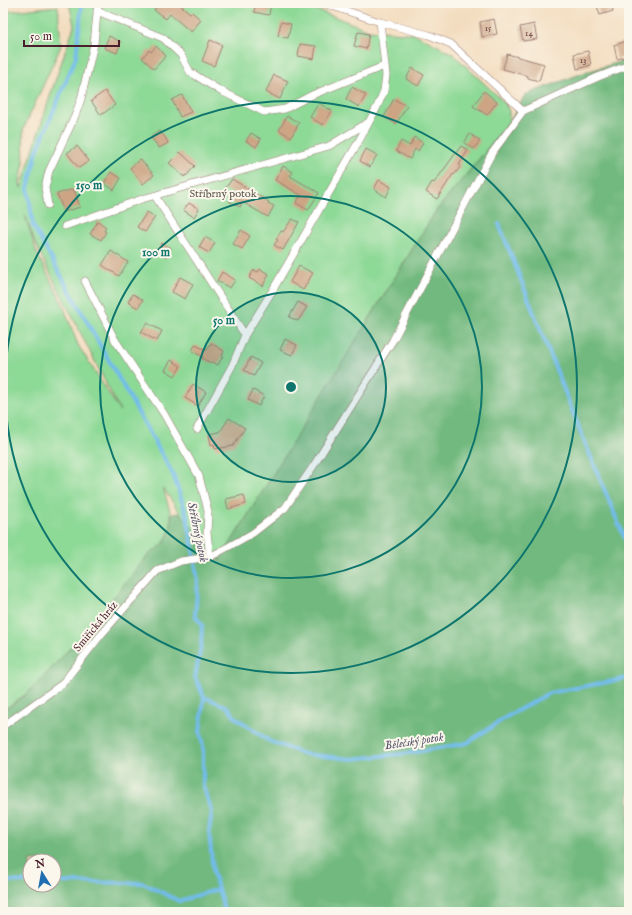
<svg xmlns="http://www.w3.org/2000/svg" width="632" height="915" viewBox="0 0 632 915" font-family="'IM FELL English',serif">
<style>
.green{fill:#8dd996;stroke:#6c7c60;fill-rule:evenodd}
.forest{fill:#72b97f;stroke:#5e6c55;fill-rule:evenodd}
.lines{fill:none;stroke-linecap:round;stroke-linejoin:round}
.stream{stroke:#72bceb;stroke-width:4}
.building{fill:#cda585}
.service-casing{stroke:#9e7e74;stroke-width:8}
.service{stroke:#fff;stroke-width:7}
.ring{fill:none;stroke:#0f766e;stroke-width:2}
.labels{text-anchor:middle;stroke-width:4;stroke-linejoin:round;paint-order:stroke}
.number-label{font-size:9px;fill:#6b4042}
.park-label{font-size:11px;fill:#5e574b;stroke:#fbf7ec}
.street-label{font-size:11px;fill:#4a1f2b;stroke:#fbf7ec}
.water-label{font-size:12px;font-style:italic;fill:#58566e;stroke:#fbf7ec}
.centre{fill:#0f766e;stroke:#fbf7ec;stroke-width:2}
.ring-label{font-size:12px;text-anchor:middle;font-weight:bold;fill:#0f766e;stroke:#fbf7ec;stroke-width:4;stroke-linejoin:round;paint-order:stroke}
</style>
<rect width="100%" height="100%" fill="#fbf7ec"/>
<filter id="ink" filterUnits="userSpaceOnUse"><feTurbulence type="fractalNoise" baseFrequency=".025" numOctaves="2"/><feDisplacementMap in="SourceGraphic" scale="8" xChannelSelector="R" yChannelSelector="G"/><feConvolveMatrix kernelMatrix="1 2 1 2 8 2 1 2 1" color-interpolation-filters="sRGB"/></filter>
<filter id="wash" filterUnits="userSpaceOnUse"><feTurbulence type="fractalNoise" baseFrequency=".012" numOctaves="4" result="noise"/><feDisplacementMap in="SourceGraphic" scale="16" xChannelSelector="R" yChannelSelector="G"/><feGaussianBlur stdDeviation="0.9" result="paint"/><feColorMatrix in="noise" values="0 0 0 0 0 0 0 0 0 0 0 0 0 0 0 0 0 1.4 0 .05"/><feComposite in="paint" operator="in"/></filter>
<g filter="url(#wash)">
<rect width="100%" height="100%" fill="#f3dcbe"/>
<path class="green" d="M69,3H299L369,30L415,34L453,54L505,103L509,111V123L436,211L220,561L180,513L163,488L171,514V528L164,545L33,689L8,707L3,710V12L58,6L61,46L23,130L24,163L20,181L21,188L51,93L74,26ZM25,215L35,243L120,411L78,345L63,305L36,251Z"/>
<path class="forest" d="M629,59V912H3V710C26,698 43,678 60,659C92,625 120,589 150,553L163,545L171,528V514L180,513L220,560L436,211L509,123L525,95L583,73ZM30,861H54V885H30Z"/>
<g class="lines">
<path class="stream" d="M82,3L76,57L37,151L28,188L33,226L173,474L187,516L193,549L198,582L195,615L202,625L201,646L195,677L204,697L200,732L203,746V787L212,811L209,831L213,872L225,912
M499,224L581,433L629,549
M204,697L228,707L235,717L269,741L304,754L352,759L410,753L467,743L508,716L549,693L629,678
M3,880L7,881L30,882
M54,882L143,883L179,901L218,889"/>
</g>
<g id="blocks">
<path class="building" d="M157,3H178L190,13L192,12L201,20L191,32L170,14L166,19L154,10L158,4Z
M256,3H271L269,15L254,12Z
M596,3H611L613,11L600,15Z
M494,19L497,34L482,37L480,22Z
M281,22L291,24L288,38L278,36Z
M534,24L537,39L523,41L520,27Z
M358,32L369,34L366,49L354,46Z
M109,36L121,42L117,53L104,48Z
M210,40L222,45L214,66L202,61Z
M627,41L629,47V56L617,59L614,45Z
M300,44L316,46L314,59L298,56Z
M156,46L166,56L154,69L142,58L149,50L151,52Z
M588,51L591,65L577,69L574,54Z
M507,54L544,64L539,81L528,78V76L503,69Z
M412,68L424,75L418,86L406,79Z
M274,75L288,81L280,99L266,92Z
M352,87L366,95L359,107L346,99Z
M105,91L115,105L101,115L91,101Z
M484,91L497,102L487,115L473,106Z
M182,95L191,112L180,117L172,100Z
M394,99L407,106L396,124L384,117Z
M319,103L332,111L323,125L310,117Z
M287,116L299,123L291,137L279,130Z
M159,131L165,137L168,143L159,148L151,137Z
M251,133L261,139L256,147L246,141Z
M470,134L480,141L474,149L464,143Z
M414,137L423,143L418,151L415,149L410,159L396,151L401,141L410,146Z
M77,146L89,161L79,168L67,153Z
M461,146L468,150L459,165L461,166L454,175L453,174L437,199L426,192L432,182L434,183Z
M366,149L377,155L370,167L360,161Z
M180,152L195,166L186,176L185,175L184,177L169,163Z
M140,159L154,175L143,184L130,168Z
M283,166L293,172L290,176L319,193L308,210L296,203L301,195L275,180Z
M111,172L121,178L114,190L104,183Z
M232,179L269,202L268,203L274,206L268,217L242,202L240,207L229,201L234,194L225,189Z
M379,180L391,187L386,197L374,189Z
M74,189L80,207L64,212L57,194Z
M189,203L199,209L194,217L183,210Z
M147,212L155,217L145,232L137,227Z
M292,219L299,222L283,250L274,245L278,240L276,239L281,231L283,232Z
M98,221L106,227L104,231L106,232L101,240L90,234Z
M241,230L250,236L242,249L233,244Z
M205,237L215,243L209,253L199,247Z
M162,243L171,248L166,257L157,251Z
M111,251L128,262L119,276L102,265Z
M299,266L313,273L303,290L290,282Z
M260,269L269,274L263,286L249,278L254,270L258,272Z
M222,272L235,280L230,288L217,281Z
M180,277L193,284L185,299L172,292Z
M133,294L143,300L138,308L128,302Z
M298,302L307,307L298,321L289,317Z
M147,323L162,331L157,341L141,332Z
M285,339L297,345L292,355L280,350Z
M211,343L224,351L222,356H223L218,365L212,362L211,363L203,359V357L192,351L195,345L207,350Z
M251,357L261,363L254,376L244,370Z
M171,360L181,366L175,376L165,370Z
M193,384L206,392L198,406L185,398Z
M253,390L264,396L259,406L248,400Z
M229,418L245,428L233,446L215,449L214,444L211,445L209,434L220,432Z
M244,495L246,504L228,509L226,499Z"/>
</g>
</g>
<g filter="url(#ink)">
<use href="#blocks" fill-opacity="0" stroke="#9e7e74" stroke-width="1"/>
<g class="lines">
<defs>
<path id="service" d="M323,3L380,22L429,35L451,44L523,111
M97,11L163,38L181,55L190,72L219,90L264,112L285,109L312,95L384,66
M155,196L245,335
M48,205L45,188L49,171L75,116L81,99L94,44L98,3
M65,226L142,199L329,146L369,122
M85,281L115,340L164,414L199,476L208,511L207,533L210,557
M197,429L232,366L245,335L271,293L360,139L377,107L384,91L386,75L380,22
M3,726L62,684L100,636L157,571L181,561L210,557L253,533L285,508L314,465L393,340L492,153L515,122L523,111L598,77L629,65"/>
</defs>
<use href="#service" class="service-casing"/>
<use href="#service" class="service"/>
</g>
</g>
<circle cx="291" cy="387" r="95" fill="#0f766e" fill-opacity=".12"/>
<g class="ring">
<circle cx="291" cy="387" r="95"/>
<circle cx="291" cy="387" r="191"/>
<circle cx="291" cy="387" r="286"/>
</g>
<g class="labels">
<g class="number-label">
<text x="488" y="31">15</text>
<text x="529" y="36">14</text>
<text x="583" y="63">13</text>
</g>
<g class="park-label">
<text x="223" y="197">Stříbrný potok</text>
</g>
<g class="street-label">
<text transform="translate(95 626) rotate(-50)" y="4">Smiřická hráz</text>
</g>
<g class="water-label">
<text transform="translate(198 532) rotate(78)" y="4">Stříbrný potok</text>
<text transform="translate(414 741) rotate(-9)" y="4">Bělečský potok</text>
</g>
</g>
<circle cx="291" cy="387" r="6" class="centre"/>
<g class="ring-label">
<text x="89" y="189">150 m</text>
<text x="156" y="256">100 m</text>
<text x="224" y="324">50 m</text>
</g>
<rect width="632" height="915" fill="none" stroke="#fbf7ec" stroke-width="16"/>
<g transform="translate(42 873) rotate(349)"><circle r="19" fill="#fbf7ec" stroke="#b4a19f"/>
<path d="M0-3L7 15L0 10L-7 15Z" fill="#1f6fb2"/>
<text y="-6" font-size="11" font-weight="bold" text-anchor="middle" fill="#4a1f2b">N</text>
</g>
<path d="M24 40v6h95v-6" fill="none" stroke="#4a1f2b" stroke-width="2"/>
<text x="30" y="40" font-size="12" fill="#4a1f2b" stroke="#fbf7ec" stroke-width="3" paint-order="stroke">50 m</text>
</svg>
